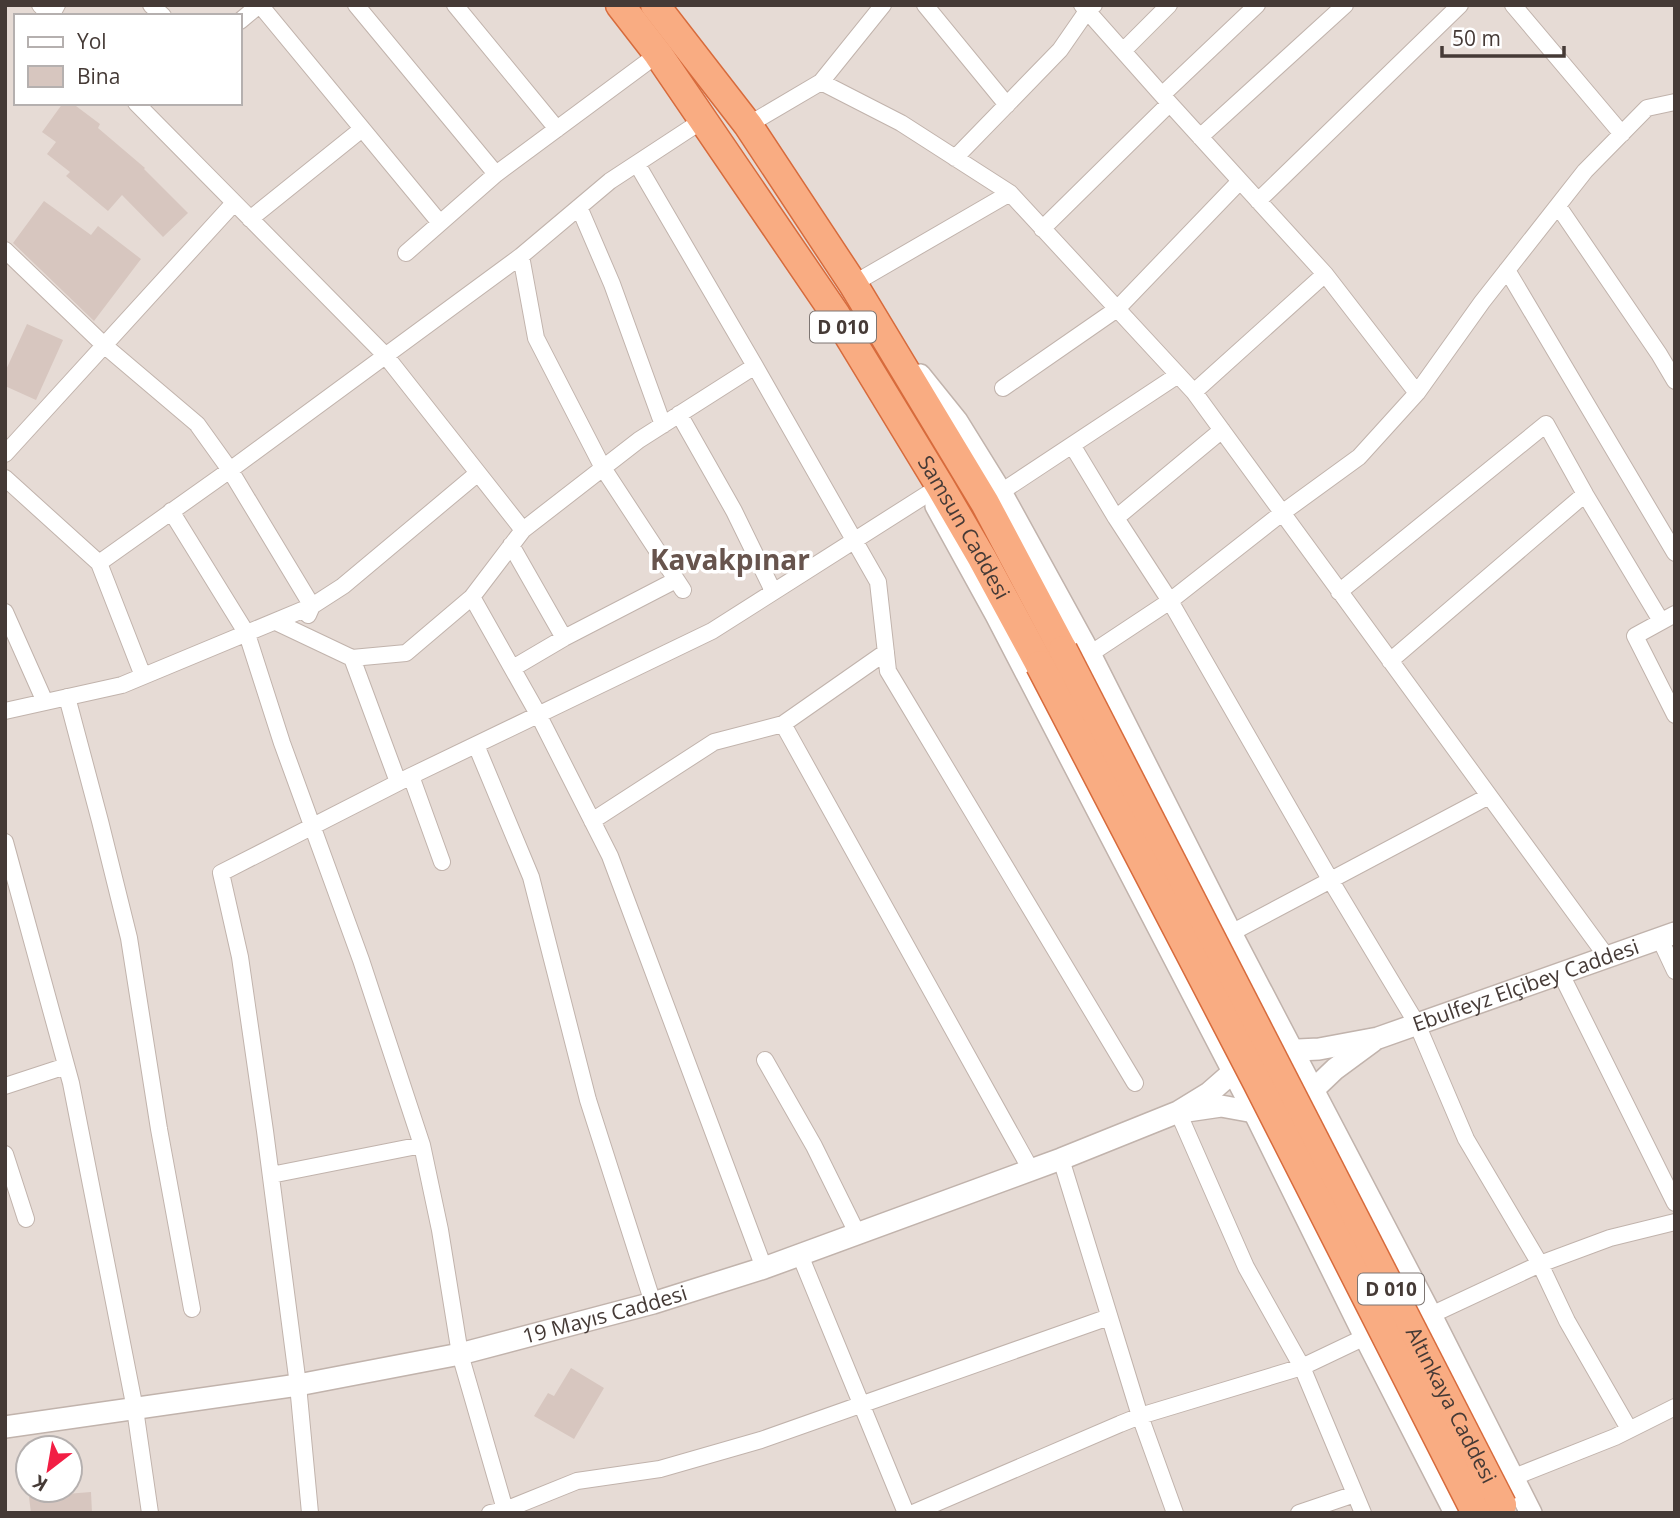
<svg xmlns="http://www.w3.org/2000/svg" width="1680" height="1518" viewBox="0 0 1680 1518" font-family="'Open Sans',sans-serif">
<style>
.residential{fill:#e6dbd5;fill-rule:evenodd}
.building{fill:#d7c6bf}
.lines{fill:none;stroke-linecap:round;stroke-linejoin:round}
.minor-casing{stroke:#c1b3ac;stroke-width:18}
.tertiary-casing{stroke:#c1b3ac;stroke-width:24}
.trunk-casing{stroke:#d76b3c;stroke-width:31}
.minor{stroke:#fff;stroke-width:16}
.tertiary{stroke:#fff;stroke-width:21}
.trunk{stroke:#f9ac82;stroke-width:28}
.trunk-bridge-casing{stroke:#d76b3c;stroke-width:31;stroke-linecap:butt}
.trunk-bridge{stroke:#f9ac82;stroke-width:28}
.labels{text-anchor:middle;stroke-width:7;stroke-linejoin:round;paint-order:stroke}
.shield{fill:#fff;stroke:#7d7572;stroke-width:2}
.shield-label{font-size:19px;font-weight:bold;fill:#453a36}
.street-label{font-size:21px;fill:#453a36;stroke:#fff}
.district-label{font-size:28px;font-weight:bold;fill:#67544d;stroke:#fff}
</style>
<rect width="100%" height="100%" fill="#f2ebe6"/>
<path class="residential" d="M5,5H1675V1513H5ZM16,16H240V103H16ZM28,1448H70V1490H28Z"/>
<path class="building" d="M63,103H72L100,124L98,128L145,168L144,169L188,213L163,237L122,195L108,211L66,176L70,172L47,154L56,142L42,132Z
M44,201L91,235L98,226L141,259L94,321L13,243Z
M27,324L63,340L36,400L5,386V372Z
M571,1368L604,1388L574,1439L534,1416L548,1393L554,1396Z
M91,1492L92,1513H31L29,1497Z"/>
<g class="lines">
<defs>
<path id="minor" d="M40,5L51,16L57,5
M151,5L163,16
M260,5L440,223
M356,5L496,174
M455,5L557,129
M925,5L1007,105
M1082,5L1162,95L1325,274L1417,393
M1513,5L1622,134
M240,21L259,5
M1123,51L1169,5
M821,82L901,123L1010,193L1194,392L1607,957
M1162,95L1257,5
M136,103L385,355L523,530
M748,125L821,82L883,5
M1200,137L1345,5
M955,158L1060,50L1087,11L1094,5
M637,164L755,366L878,582L888,671L1135,1083
M1258,201L1460,5
M1558,206L1659,354L1675,381
M579,207L612,284L663,425
M250,219L362,129
M1042,229L1169,104
M5,250L105,346L197,424L230,470L312,606L122,685L5,711
M406,253L496,174L658,54
M521,256L536,338L603,468L683,590
M1507,270L1675,553
M853,284L1010,193
M1003,388L1117,309L1240,181
M1194,392L1325,274
M679,414L734,511L773,591
M1072,445L1116,518L1170,601L1331,881L1417,1024L1466,1139L1540,1264L1567,1321L1629,1429
M5,454L234,203
M5,478L99,563L143,676
M1001,492L1178,375
M171,511L247,634L282,743L361,960L422,1145L440,1230L460,1354L506,1513
M1116,518L1222,430
M511,545L564,638
M99,563L230,470L521,256L610,181L703,120
M1339,592L1546,424L1585,494
M472,597L538,714L610,856L764,1268
M5,612L45,702
M1675,614L1635,636L1675,715
M308,615L312,606L343,586L478,473
M276,622L352,658L406,653L472,597L523,530L639,440L755,366
M1090,654L1170,601L1282,513L1359,457L1417,393L1482,302L1585,171L1647,108L1675,102
M352,658L398,782
M1390,661L1585,494L1661,621
M513,668L564,638L676,580
M67,697L100,821L129,938L159,1129L192,1309
M783,724L1031,1170
M476,745L531,877L588,1100L653,1303
M411,776L442,862
M592,821L714,742L783,724L886,652
M5,842L71,1083L135,1409L150,1513
M1231,933L1489,796
M1660,939L1675,971
M1561,974L1675,1203
M765,1060L814,1146L857,1233
M5,1086L66,1066
M1178,1112L1246,1267L1302,1367L1363,1513
M5,1154L26,1219
M1061,1159L1140,1416L1175,1513
M271,1175L422,1145
M800,1255L906,1513
M1431,1315L1540,1264L1610,1238L1675,1222
M1514,1477L1615,1437L1675,1407
M310,1513L298,1385L265,1131L240,957L221,873L411,776L712,631L940,486
M490,1513L505,1510L577,1481L660,1469L761,1440L1109,1317
M913,1513L1120,1424L1140,1416L1302,1367L1365,1337
M1299,1513L1355,1494"/>
<g id="tertiary">
<path d="M920,375L957,421L1001,492L1090,654L1231,933L1431,1315L1531,1513"/>
<path d="M936,506L996,615L1254,1112L1365,1337L1455,1513"/>
<path d="M1303,1097L1313,1090L1335,1069L1373,1041"/>
<path d="M1187,1111L1221,1106L1254,1112L1263,1111"/>
<path id="s1" d="M5,1427L298,1385L460,1354L653,1303L764,1268L1061,1159L1178,1112L1209,1093L1241,1065L1256,1057L1277,1051L1319,1049L1378,1038L1675,933"/>
</g>
<g id="trunk">
<path id="s2" d="M620,5L658,54L836,315L940,486L982,558L1040,665"/>
<path d="M655,5L748,125L853,284L985,503L1063,650"/>
</g>
</defs>
<use href="#minor" class="minor-casing"/>
<use href="#tertiary" class="tertiary-casing"/>
<use href="#trunk" class="trunk-casing"/>
<use href="#minor" class="minor"/>
<use href="#tertiary" class="tertiary"/>
<use href="#trunk" class="trunk"/>
<defs>
<g id="trunk-bridge">
<path id="s3" d="M1063,650L1502,1505"/>
<path d="M1040,665L1257,1082L1476,1513"/>
</g>
</defs>
<use href="#trunk-bridge" class="trunk-bridge-casing"/>
<use href="#trunk-bridge" class="trunk-bridge"/>
</g>
<g class="labels">
<g class="shield">
<rect x="810" y="311.5" width="66" height="31" rx="5"/>
<rect x="1358" y="1273.5" width="66" height="31" rx="5"/>
</g>
<g class="shield-label">
<text x="843" y="334">D 010</text>
<text x="1391" y="1296">D 010</text>
</g>
<g class="street-label">
<text dy="7" stroke="none"><textPath href="#s2" startOffset="626">Samsun Caddesi</textPath></text>
<text dy="7" stroke="none"><textPath href="#s1" startOffset="1596">Ebulfeyz Elçibey Caddesi</textPath></text>
<text dy="7" stroke="none"><textPath href="#s1" startOffset="611">19 Mayıs Caddesi</textPath></text>
<text dy="7" stroke="none"><textPath href="#s3" startOffset="849">Altınkaya Caddesi</textPath></text>
</g>
<g class="district-label">
<text x="730" y="570">Kavakpınar</text>
</g>
</g>
<rect width="1680" height="1518" fill="none" stroke="#453a36" stroke-width="14"/>
<rect x="14" y="14" width="228" height="91" fill="#ffffff" stroke="#b5b0af" stroke-width="2"/>
<rect x="28" y="37" width="35" height="10" fill="#ffffff" stroke="#b5b0af" stroke-width="2"/>
<text x="77" y="49" font-size="21" fill="#453a36">Yol</text>
<rect x="28" y="66" width="35" height="21" fill="#d7c6bf" stroke="#b5b0af" stroke-width="2"/>
<text x="77" y="84" font-size="21" fill="#453a36">Bina</text>
<g transform="translate(49 1469) rotate(211)"><circle r="33" fill="#ffffff" stroke="#b5b0af" stroke-width="2"/>
<path d="M0-5L12 26L0 18L-12 26Z" fill="#f21e44"/>
<text y="-10" font-size="19" font-weight="bold" text-anchor="middle" fill="#453a36">K</text>
</g>
<path d="M1442 46v10h122v-10" fill="none" stroke="#453a36" stroke-width="3.5"/>
<text x="1452" y="46" font-size="21" fill="#453a36" stroke="#ffffff" stroke-width="5" paint-order="stroke">50 m</text>
</svg>
